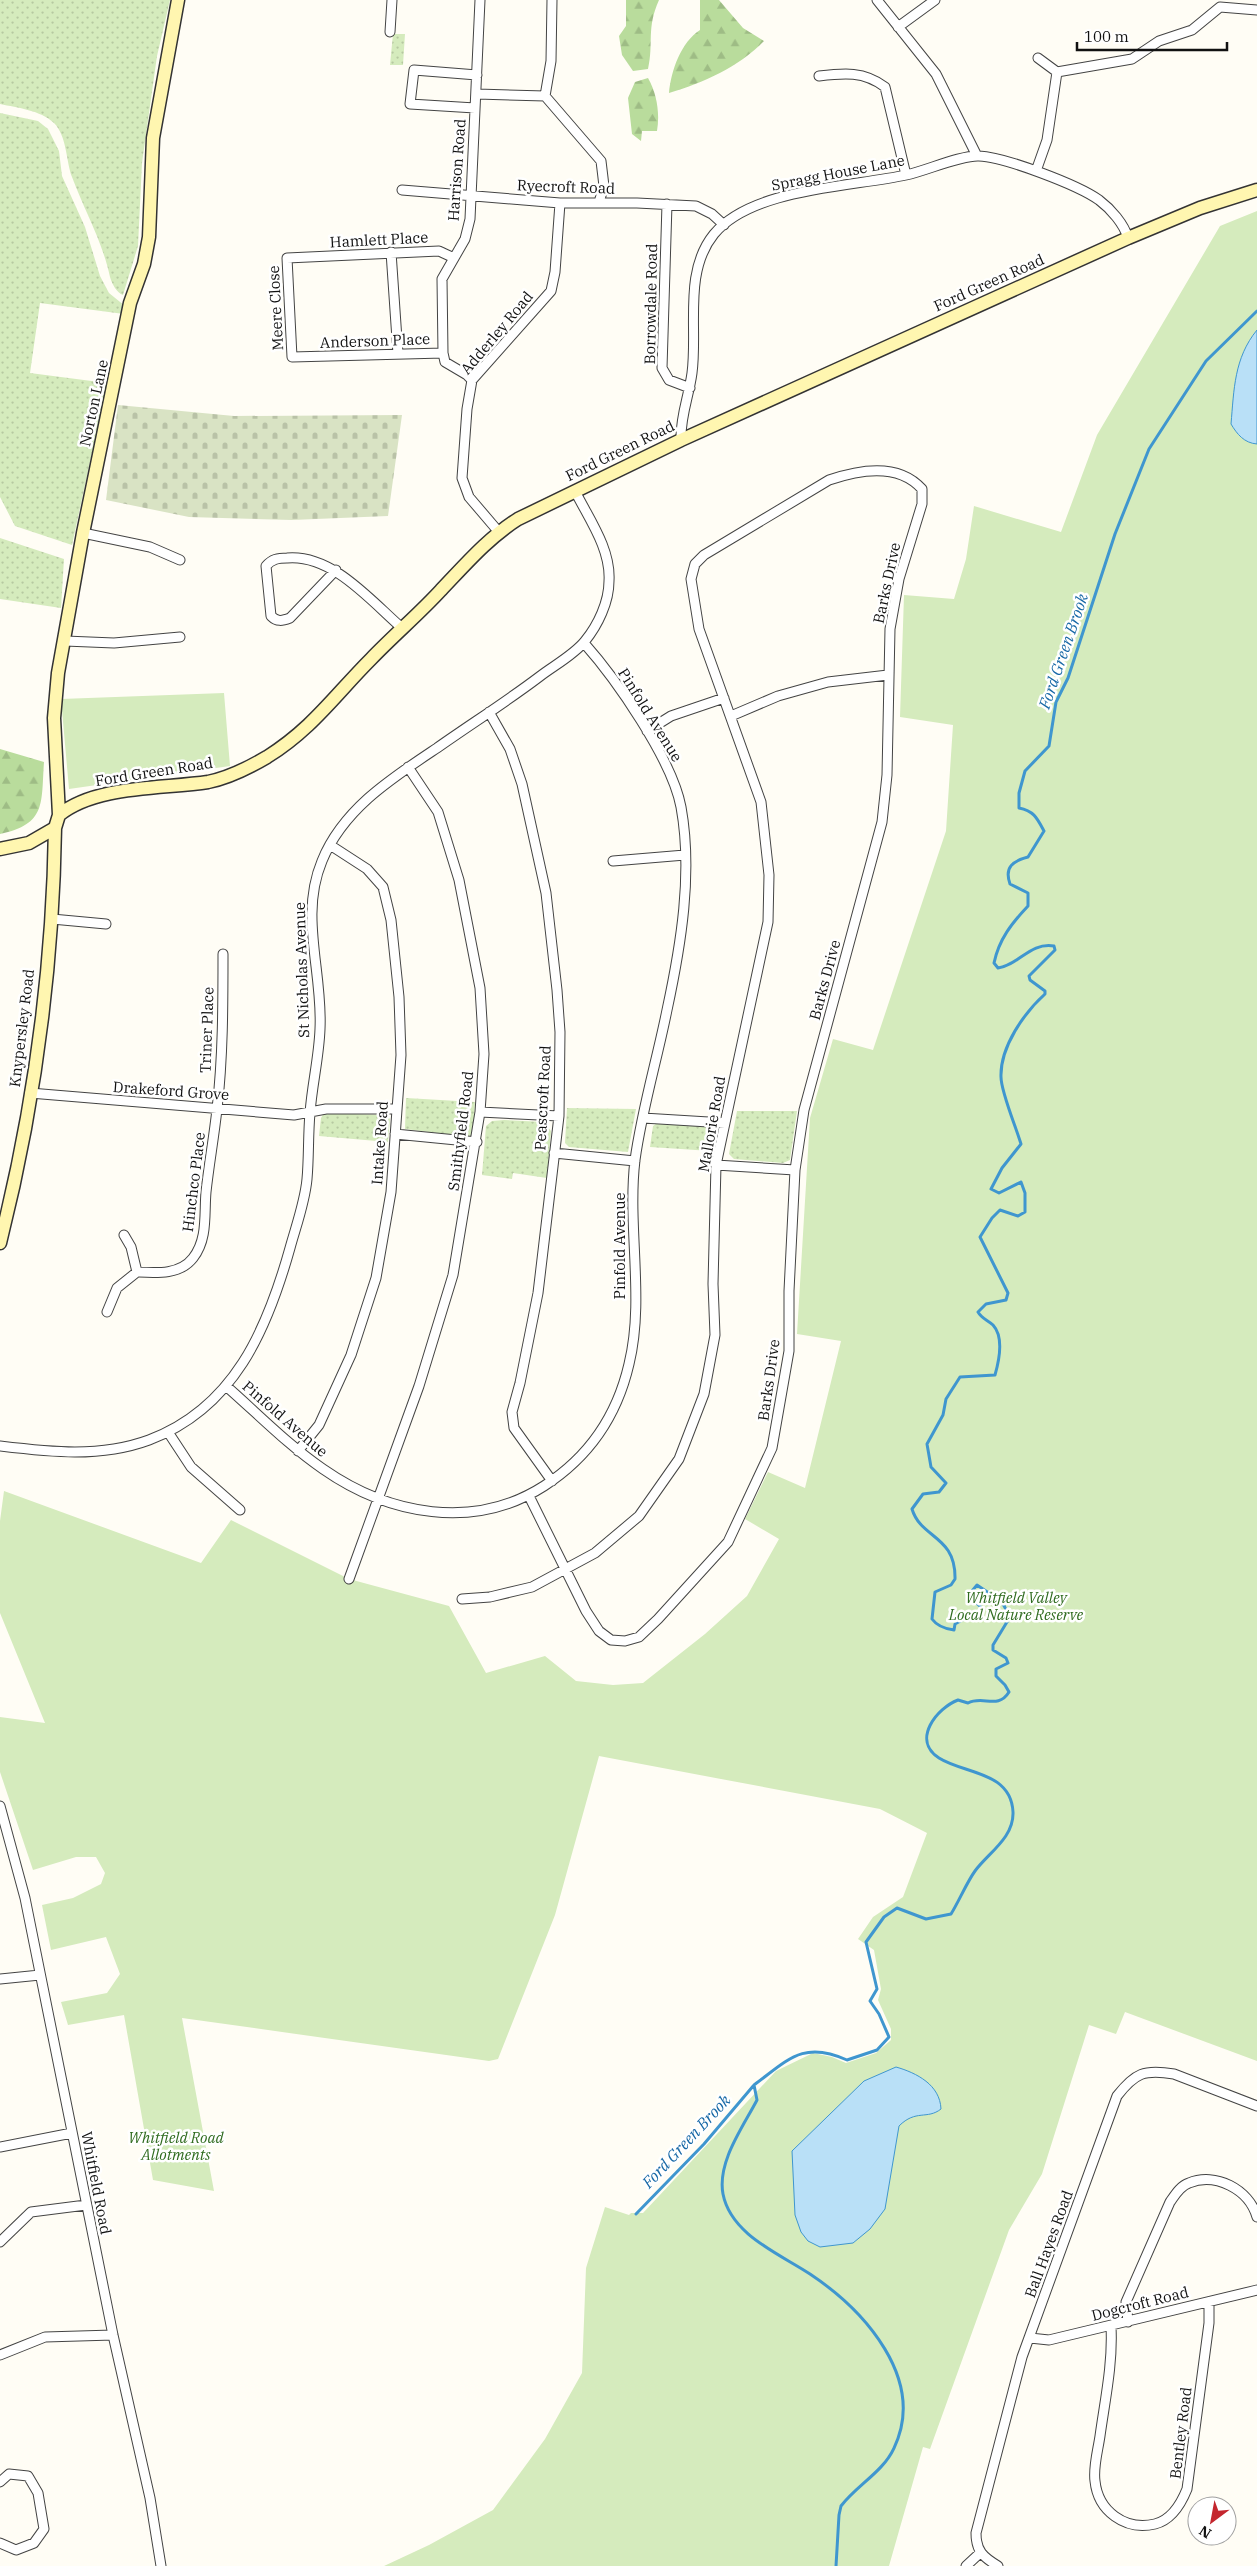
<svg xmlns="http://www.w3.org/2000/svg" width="1257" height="2566" viewBox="0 0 1257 2566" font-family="'IBM Plex Serif',serif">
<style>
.grass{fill:url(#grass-dots)}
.forest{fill:url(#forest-firs)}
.cemetery{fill:url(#cemetery-stones)}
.park{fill:#d5ebbd}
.water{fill:#b9e0f7;stroke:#3f96cf}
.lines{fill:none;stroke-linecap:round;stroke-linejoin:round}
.stream{stroke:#3f96cf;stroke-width:3}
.street-casing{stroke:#444;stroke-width:11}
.secondary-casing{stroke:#333;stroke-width:15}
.street{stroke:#fff;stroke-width:9}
.secondary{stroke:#fff6b0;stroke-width:12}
.labels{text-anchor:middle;stroke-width:5;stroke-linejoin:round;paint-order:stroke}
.street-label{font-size:15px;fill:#111;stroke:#fff}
.park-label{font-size:15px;font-style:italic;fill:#2f6b1f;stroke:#fff}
.water-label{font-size:16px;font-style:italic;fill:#1768a6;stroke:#fff}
</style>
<defs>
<pattern id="grass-dots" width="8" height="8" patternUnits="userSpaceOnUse" patternTransform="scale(1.25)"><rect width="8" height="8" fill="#d5ebbd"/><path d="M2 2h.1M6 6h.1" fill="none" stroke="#b6c8a1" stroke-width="1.8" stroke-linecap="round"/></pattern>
<pattern id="forest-firs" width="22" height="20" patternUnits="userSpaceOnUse" patternTransform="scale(1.25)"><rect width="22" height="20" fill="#b9dc9c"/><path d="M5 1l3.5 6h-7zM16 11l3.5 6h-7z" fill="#9ebc85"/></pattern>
<pattern id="cemetery-stones" width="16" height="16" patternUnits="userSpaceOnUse" patternTransform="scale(1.25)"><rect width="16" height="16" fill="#d9e3c4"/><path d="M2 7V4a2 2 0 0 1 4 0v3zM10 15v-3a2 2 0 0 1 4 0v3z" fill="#b9c2a7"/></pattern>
</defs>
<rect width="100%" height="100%" fill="#fffdf5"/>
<path class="grass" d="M0,0H170L157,56L142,163L138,246L123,295C117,293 112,284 110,277C102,240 85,212 72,177C66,161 67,136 54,123C40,110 18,108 0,104Z
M393,34H405L403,65H390Z
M0,113L38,121L48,129L59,151L62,176L85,227L100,276L109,293L125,306L124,314L40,303L30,373L107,383L72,545L15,526L0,497Z
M0,538L64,559L61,608L0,599Z
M406,1098L475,1102L473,1133L469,1137L405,1129Z
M567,1108L636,1109L628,1152L569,1147L565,1143Z
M737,1111H797L790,1160L783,1163L734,1159L729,1154Z
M324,1113L386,1115L390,1119L388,1142L319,1136L321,1118Z
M504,1120L544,1122L551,1131L547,1178L513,1173L512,1179L482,1175L486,1126L492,1121Z
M656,1124L709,1125L717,1130L711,1151L650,1147L653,1126Z"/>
<path class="forest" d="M626,0H659C646,29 654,42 648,69L633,71L622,55L619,36L626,26Z
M700,0H719L743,28L764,41C739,67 703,83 669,93C671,71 681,42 700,30Z
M648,78C657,94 660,113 657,131H642L641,141L632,134L628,98L635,82Z
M0,749L44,762C41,803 47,824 0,834Z"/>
<path class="cemetery" d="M118,405L234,416L402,415L388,516L292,520L189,517L106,500Z"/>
<path class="park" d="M1257,211V2061L1125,2012L1116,2034L1089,2025L1042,2174L1009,2230L930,2449L923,2447L889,2566H384L429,2545L493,2510L545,2439L582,2373L586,2268L605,2207L629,2215L631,2213H643L776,2071L813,2053L832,2057L846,2063L876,2053L891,2040V2029L878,2000L881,1989L874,1950L858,1939L873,1917L903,1897L927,1833L880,1809L599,1756L555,1915L498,2059L489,2061L182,2018L214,2191L153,2180L124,2015L68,2025L61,2002L107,1993L120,1974L106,1937L51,1950L42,1905L73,1898L101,1884L105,1873L96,1857H76L33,1870L0,1772V1717L45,1723L0,1613V1521L4,1491L201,1563L231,1520L349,1579L449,1606L486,1673L545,1656L576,1681L613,1685L643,1683L705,1634L747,1596L779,1539L745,1519L768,1472L805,1488L841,1341L797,1334L810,1118L833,1039L873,1050L946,831L953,725L900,717L904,595L954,599L966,559L974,506L1061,532L1097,435L1220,226Z
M224,693L230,766L69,789L61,699Z"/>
<path class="water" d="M1257,330V444C1244,443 1237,434 1231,424C1234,390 1234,358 1257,330Z
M896,2067C917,2073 940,2085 941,2109C927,2120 916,2109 899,2126L885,2209L870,2229L853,2243L820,2247L808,2241L801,2232L795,2215L792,2151L864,2081Z"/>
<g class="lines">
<path class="stream" d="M636,2214L704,2144L754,2085
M836,2566L839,2515L841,2506C857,2485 883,2472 894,2448C927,2379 864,2310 810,2274C780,2254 731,2235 723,2194C717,2162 743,2127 757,2100L754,2085C788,2060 803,2040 847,2060L877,2050L889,2037L879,2014L870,2001L877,1989L866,1942L884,1917L897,1908L926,1919L951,1914C959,1901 967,1882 975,1871C988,1853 1014,1838 1013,1812C1011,1771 964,1774 939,1758C911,1740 937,1708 958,1700L968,1703C983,1695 998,1710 1009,1692L1005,1685L996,1676V1669L1008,1663L1006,1658L993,1650V1645L1010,1617L1002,1602L977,1585L972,1591L973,1600L983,1609L982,1615L964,1619L955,1624L954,1630C946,1629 937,1626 932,1619L935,1592L951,1585L955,1579C956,1535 921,1539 912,1509L923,1494L939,1492L946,1483L931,1467L927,1444L943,1415L946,1399L960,1377L995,1375C999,1361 1004,1337 993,1325C988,1320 982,1319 978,1312L986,1304L1006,1300L1008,1293L980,1237L992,1218L1000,1210L1018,1216L1025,1212V1193L1021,1182L999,1193L991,1189L1002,1168L1021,1144C1016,1127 1001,1092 1001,1077C1000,1047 1024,1013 1045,994V991L1030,980L1029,976L1055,950L1054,946C1030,942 1019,965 998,968L994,963C999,939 1012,923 1028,906V893L1010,884C1004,867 1013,861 1028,857L1044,831C1037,818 1034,811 1019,808V793L1025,771L1049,746L1056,702L1068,678L1115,534L1149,449L1206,361L1257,311"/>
<defs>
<path id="street" d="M877,0L936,74L977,156
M898,27L935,0
M390,32L392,0
M1038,58L1057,72L1132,59L1159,41L1192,30L1220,7L1257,10
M819,76C844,73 864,71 885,87L906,175
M477,94L545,96L601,161L604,186L599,202
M545,96L551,61L552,0
M475,108L410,104L414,70L477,75
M1036,171L1047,140L1057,72
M402,190L560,203H637L696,206L712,214L724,225
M667,204L662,368L669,380L690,388
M391,252L398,354
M443,353L292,357L287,258L439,251L454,258
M472,380L467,375L445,362L443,353L442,279L465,239L470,219L480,0
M681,440C680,417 689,396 692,373C698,328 683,272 714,234C752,188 851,187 906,175C926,171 960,155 979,156C1005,157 1078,185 1099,200C1111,209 1124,224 1128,238
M498,531L469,497L462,478L467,409L472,380L551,291L555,272L560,203
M83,533L150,547L180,560
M336,570L290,618C282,621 277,622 271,616L266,566C272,559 278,558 287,558C332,554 370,600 402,628
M65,641L114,643L180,637
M489,712L510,749L522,784L546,893L557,990L560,1032L559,1116L538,1293L520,1383L512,1412L514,1428L552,1481
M731,716L778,696L828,682L888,675
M647,731L671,716L724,698
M613,861L685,855
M52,919L106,924
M30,1093L294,1115L326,1109H397
M480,1112L559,1116
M643,1118L725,1123
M395,1134L477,1142
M554,1153L635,1161
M716,1165L795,1170
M124,1235L131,1247L137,1272
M107,1312L117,1288L137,1272C156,1273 180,1275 193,1258C208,1239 204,1214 206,1192C209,1164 214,1137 217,1109C223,1057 223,1005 223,954
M226,1386C258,1414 288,1445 323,1469C389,1515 474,1531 544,1486C589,1457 617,1416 629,1364C645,1299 627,1227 635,1160C642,1109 657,1060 667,1010C681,945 693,873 681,807C672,759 616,679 584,643
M168,1432L191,1467L240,1510
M0,1446C50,1452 100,1458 149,1440C234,1408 267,1330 290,1248C296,1226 305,1202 307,1179C309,1157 308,1135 310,1113C312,1085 319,1057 320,1029C323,972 299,916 322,861C343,809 392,778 437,748C471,724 506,702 539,677C553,666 574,655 585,641C598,625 609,602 609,581C611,549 589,519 575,491
M298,1451L319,1425L351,1355L376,1278L391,1192L401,1055L399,997L391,920L383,887L367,869L330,845
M349,1579L419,1386L453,1275L480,1112L484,1054L480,988L459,880L438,812L408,767
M462,1599L490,1597L532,1587L595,1553L639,1516L679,1459L704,1394L715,1335L713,1284L716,1165L768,922L769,875L761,802L699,629L691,579L695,564L704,555L829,480C858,470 898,462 922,489V504L899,579L890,629L887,775L882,822L804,1110L795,1170L789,1291V1351L772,1448L728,1542L658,1619L639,1637L625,1641L611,1640L599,1631L586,1611L529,1496
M0,1806L25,1898L113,2335L150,2498L161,2566
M0,1979L40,1975
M0,2147L72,2133
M0,2242L31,2212L86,2205
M1128,2322L1126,2302L1170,2202C1175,2195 1180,2186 1189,2183C1215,2172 1249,2189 1257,2217
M1111,2327C1113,2363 1105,2400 1100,2436C1098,2450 1093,2467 1095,2481C1098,2511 1125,2531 1155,2524C1171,2520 1181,2504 1187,2489L1209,2323V2302
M1030,2338L1049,2340L1257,2290
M0,2355L45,2337L113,2335
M0,2482L9,2474L28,2476L38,2493L44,2529L34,2543L16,2550L0,2543
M966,2566L980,2553
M998,2566C983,2557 976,2551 976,2533L1022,2357L1117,2096C1135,2073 1144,2069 1174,2074L1257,2106"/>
<path id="secondary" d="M59,815C96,785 162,789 208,782C228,778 250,767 267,757C312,729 335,695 371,659C394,635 419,614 441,590C465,565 488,538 518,519L681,440L1128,238L1200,208L1257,190
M0,849L29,843L55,828
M0,1243C34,1108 53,967 55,828L59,815L54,718L58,673L83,533L130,303L144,264L149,237L153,138L178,0"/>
</defs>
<use href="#street" class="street-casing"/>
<use href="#secondary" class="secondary-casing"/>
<use href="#street" class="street"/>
<use href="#secondary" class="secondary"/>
</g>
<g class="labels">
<g class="street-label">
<text transform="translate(457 170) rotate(-86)" y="5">Harrison Road</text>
<text transform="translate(838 173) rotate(-11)" y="5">Spragg House Lane</text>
<text transform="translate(566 187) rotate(2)" y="5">Ryecroft Road</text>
<text transform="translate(379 240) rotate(-3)" y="5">Hamlett Place</text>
<text transform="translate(989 283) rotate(-24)" y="5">Ford Green Road</text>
<text transform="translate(651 304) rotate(-89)" y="5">Borrowdale Road</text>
<text transform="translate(276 308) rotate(-93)" y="5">Meere Close</text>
<text transform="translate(497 333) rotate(-50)" y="5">Adderley Road</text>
<text transform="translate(375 341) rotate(-2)" y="5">Anderson Place</text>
<text transform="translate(94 403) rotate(-78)" y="5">Norton Lane</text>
<text transform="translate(620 451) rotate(-26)" y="5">Ford Green Road</text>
<text transform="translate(887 583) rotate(-78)" y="5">Barks Drive</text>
<text transform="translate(650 715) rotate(58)" y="5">Pinfold Avenue</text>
<text transform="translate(154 772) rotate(-9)" y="5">Ford Green Road</text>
<text transform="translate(302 970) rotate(-92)" y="5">St Nicholas Avenue</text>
<text transform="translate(825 980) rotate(-75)" y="5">Barks Drive</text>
<text transform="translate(22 1028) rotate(-83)" y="5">Knypersley Road</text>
<text transform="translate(207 1030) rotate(-88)" y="5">Triner Place</text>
<text transform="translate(171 1091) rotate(4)" y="5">Drakeford Grove</text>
<text transform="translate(543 1098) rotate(-87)" y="5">Peascroft Road</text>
<text transform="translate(712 1124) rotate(-80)" y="5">Mallorie Road</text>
<text transform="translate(461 1131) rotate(-83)" y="5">Smithyfield Road</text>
<text transform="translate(380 1143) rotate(-86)" y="5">Intake Road</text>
<text transform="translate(194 1182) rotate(-83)" y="5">Hinchco Place</text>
<text transform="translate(620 1246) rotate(-90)" y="5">Pinfold Avenue</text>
<text transform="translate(769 1380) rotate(-82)" y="5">Barks Drive</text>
<text transform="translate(285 1419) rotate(41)" y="5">Pinfold Avenue</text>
<text transform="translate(96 2183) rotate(79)" y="5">Whitfield Road</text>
<text transform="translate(1049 2244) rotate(-70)" y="5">Ball Hayes Road</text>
<text transform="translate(1140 2304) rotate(-14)" y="5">Dogcroft Road</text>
<text transform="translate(1181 2433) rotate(-83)" y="5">Bentley Road</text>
</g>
<g class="park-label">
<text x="1016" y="1603">Whitfield Valley<tspan x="1016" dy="17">Local Nature Reserve</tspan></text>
<text x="176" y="2143">Whitfield Road<tspan x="176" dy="17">Allotments</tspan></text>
</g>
<g class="water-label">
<text transform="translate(1063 651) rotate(-71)" y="6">Ford Green Brook</text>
<text transform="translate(686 2141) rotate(-47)" y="6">Ford Green Brook</text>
</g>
</g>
<g transform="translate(1212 2521) rotate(212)"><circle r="24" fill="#ffffff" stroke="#a0a0a0"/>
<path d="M0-4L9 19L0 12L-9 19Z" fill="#c4262e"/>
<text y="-8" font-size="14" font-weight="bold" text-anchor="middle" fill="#111111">N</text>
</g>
<path d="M1077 42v8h150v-8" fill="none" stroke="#111111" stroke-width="2.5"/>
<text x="1084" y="42" font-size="15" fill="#111111" stroke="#ffffff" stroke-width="4" paint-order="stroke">100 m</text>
</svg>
